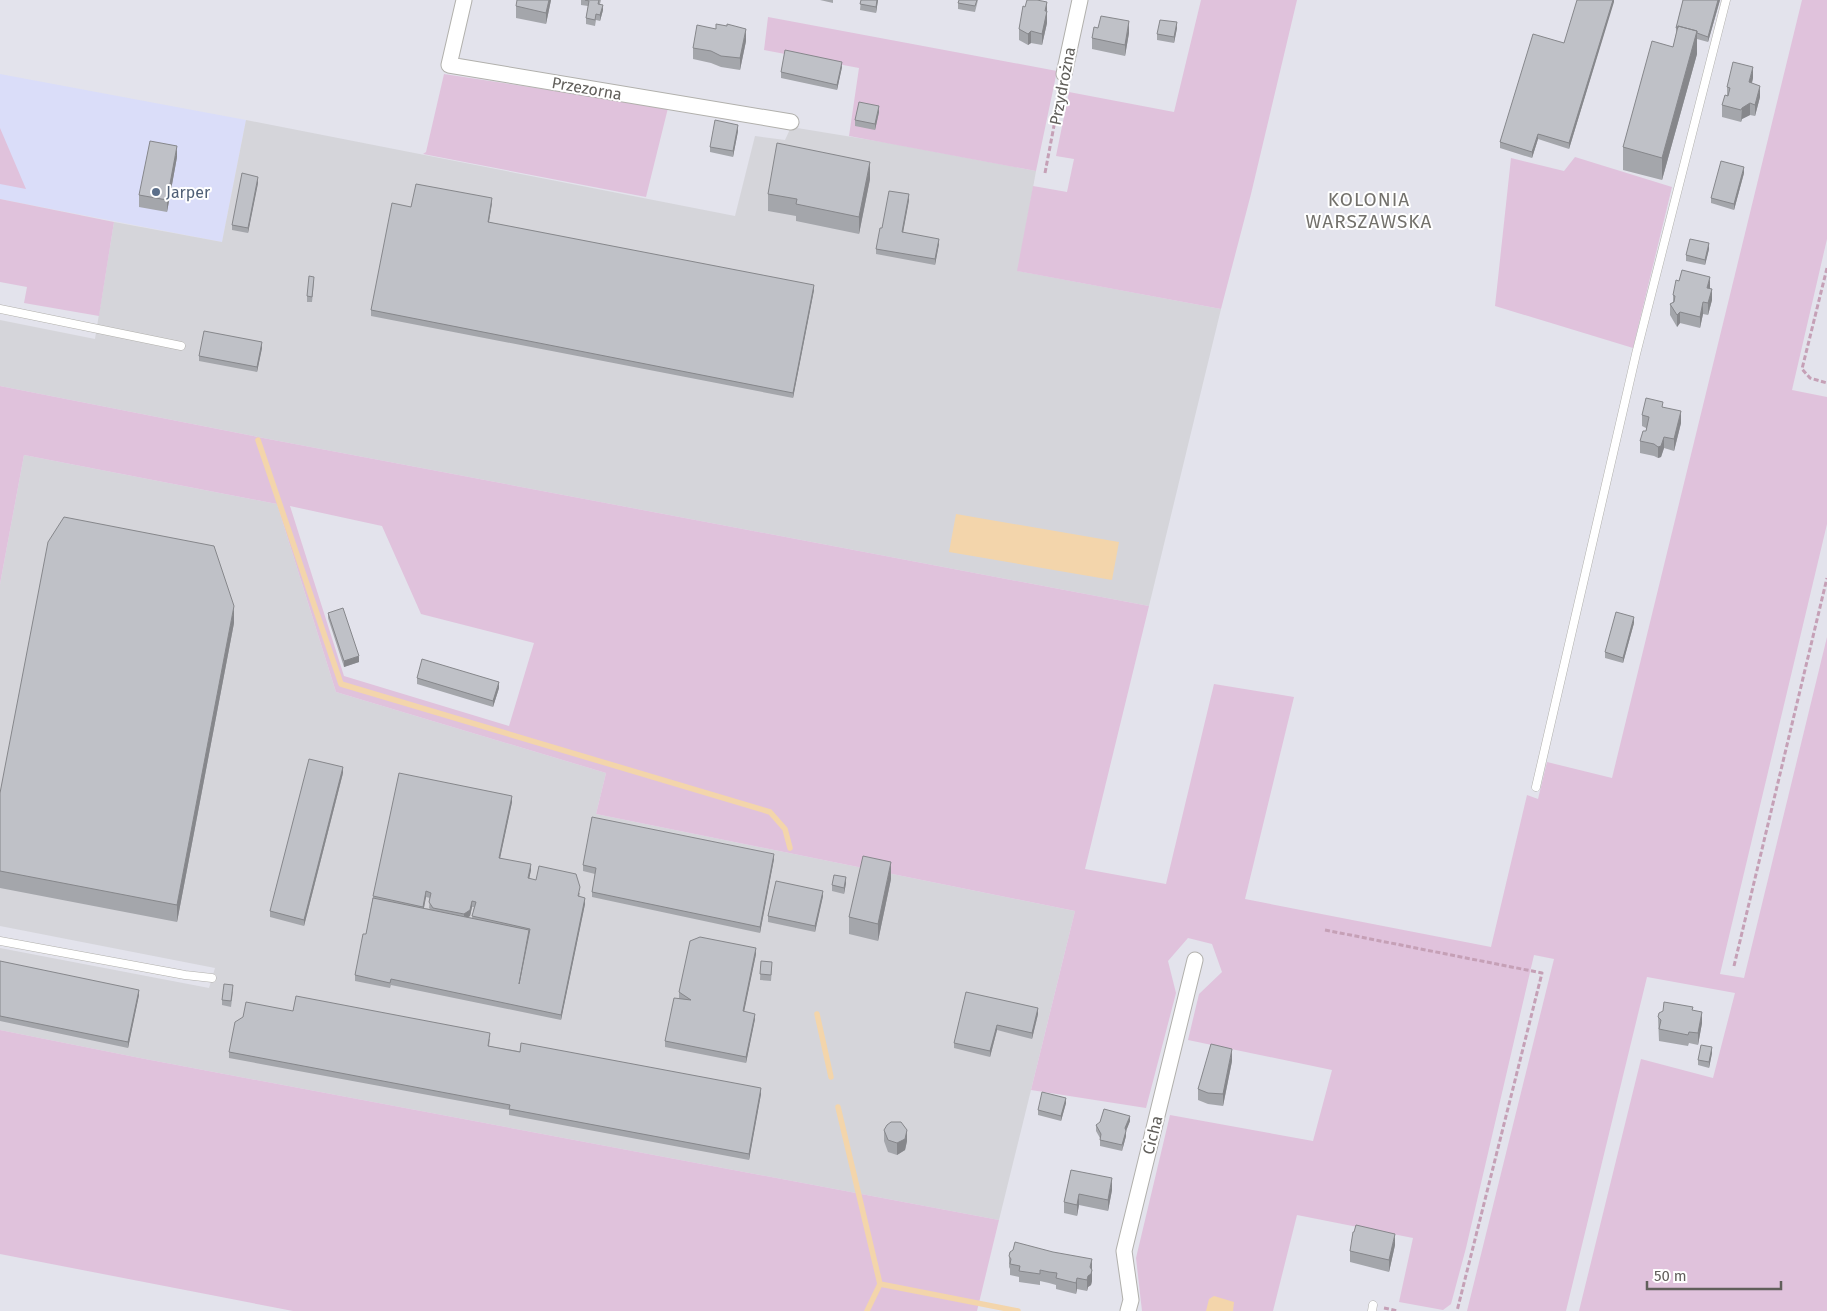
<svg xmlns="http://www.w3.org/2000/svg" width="1827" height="1311" viewBox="0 0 1827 1311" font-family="'Fira Sans',sans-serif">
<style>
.commercial{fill:#daddf9}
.industrial{fill:#d5d5da}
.green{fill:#e0c2dc;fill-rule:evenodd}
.water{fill:#f3d5ab}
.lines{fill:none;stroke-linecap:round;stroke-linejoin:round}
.stream{stroke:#f3d5ab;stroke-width:5.5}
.lane-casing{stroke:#b1b0ac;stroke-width:9}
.street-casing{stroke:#b1b0ac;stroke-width:17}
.path{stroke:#c5a0b6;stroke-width:3;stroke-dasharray:5 2.5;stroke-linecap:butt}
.lane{stroke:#fff;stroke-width:8}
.street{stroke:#fff;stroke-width:15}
.wall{fill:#a4a6ab;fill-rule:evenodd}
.shaded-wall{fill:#86878b}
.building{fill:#bfc1c7;stroke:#86878b}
.service-dot{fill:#5c6f8a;stroke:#fff;stroke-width:2}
.labels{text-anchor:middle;stroke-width:4;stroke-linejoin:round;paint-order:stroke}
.street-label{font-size:16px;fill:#615f5b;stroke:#fff}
.service-label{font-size:16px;fill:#4e5e75;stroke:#fff;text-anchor:start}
.quarter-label{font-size:19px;letter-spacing:1px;fill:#73716c;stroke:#fff}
</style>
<rect width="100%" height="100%" fill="#e3e3ec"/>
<path class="commercial" d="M0,74L246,120L222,242L0,199Z"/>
<path class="industrial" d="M246,120L735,216L755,136L785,140L791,127L889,143L1036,171L1018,271L1221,309L1149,606L263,438L0,386V320L95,339L114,222L222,242Z
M24,455L277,504L336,692L606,773L596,814L1075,911L999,1220L140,1058L0,1030V948L209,988L215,968L0,926V584Z"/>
<path class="green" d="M1201,0H1297L1251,194L1221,309L1017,271L1033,186L1067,192L1074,159L1056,156L1069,92L1174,112Z
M1802,0H1827V239L1792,390L1827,397V524L1720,974L1744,978L1827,637V1311H1579L1641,1059L1713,1078L1735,993L1647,977L1566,1311H1467L1554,959L1534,955L1466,1248L1451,1304L1443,1310L1399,1302L1413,1238L1297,1215L1273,1311H1142L1136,1258L1170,1115L1313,1141L1332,1070L1188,1040L1199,994L1222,972L1212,944L1188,938L1168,961L1176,993L1146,1108L1031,1090L1075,911L596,814L606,773L336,692L277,504L24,455L0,584V386L263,438L1149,606L1085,869L1166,884L1214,684L1294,697L1245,899L1491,947L1527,795L1538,799L1547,762L1612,778ZM290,506L382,526L421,614L534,643L509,726L344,676Z
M768,17L1057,71L1036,171L849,136L859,68L764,50Z
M444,74L668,108L646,197L423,154L426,152Z
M0,128L26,189L0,184Z
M1575,157L1672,187L1633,348L1495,306L1511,158L1564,171Z
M0,199L114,222L99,316L24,303L27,287L0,282Z
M0,1030L140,1058L999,1220L977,1311H293L0,1254Z"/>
<path class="water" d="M956,514L1119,542L1112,580L949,552Z
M1214,1296L1234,1302L1233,1311H1206L1209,1299Z"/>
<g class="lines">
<path class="stream" d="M258,440L341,684L770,812L785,829L790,848
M817,1014L831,1077
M838,1107L880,1284L867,1311
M880,1284L1018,1311"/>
<defs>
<path id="lane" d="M0,309L181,346
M1536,787L1636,354L1726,0
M0,941L185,975L212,978
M1372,1311L1373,1305"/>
<path id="street" d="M464,0L449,65L791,122
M1064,74L1080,0
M1128,1311L1131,1300L1124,1251L1195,960"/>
</defs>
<use href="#lane" class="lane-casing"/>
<use href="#street" class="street-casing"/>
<path class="path" d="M1045,173L1061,89
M1827,268L1802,369L1810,378L1827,383
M1325,930L1542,973L1457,1311
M1734,966L1827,578
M1384,1308L1398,1311"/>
<use href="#lane" class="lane"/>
<use href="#street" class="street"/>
</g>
<path class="wall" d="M551,0L546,24L516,18V6Z
M581,0H601L600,4L603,10L600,21L596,20L595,26L586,24V18L588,6L581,5Z
M820,0H833V3Z
M861,0H878L876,13L860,10Z
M978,0L975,12L958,9V3Z
M1614,0L1569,149L1538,139L1532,158L1500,148V142L1564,43Z
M1683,0H1720L1708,42L1697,39V54L1662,180L1623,170V147L1673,47L1676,34V28Z
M1047,2V23L1042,45L1031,43L1028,45L1019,40V29L1025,7Z
M1177,28L1174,43L1157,40V34Z
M1129,33L1125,56L1092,49V38Z
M746,41L740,70L721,67L711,63L693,59V48Z
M842,67L837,90L781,78V72Z
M1753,78L1752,83L1760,97L1755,116L1750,115L1742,119L1741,122L1722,117V105L1727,96V87Z
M879,112L875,130L855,126V120Z
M738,131L733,157L710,152V147Z
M177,157L167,212L139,207V195Z
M1744,173L1734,210L1711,203V198Z
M870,179L859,234L796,221V216L768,211V194Z
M258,183L248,233L232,230V225Z
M909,200L903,232L939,244L935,265L876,254V249L882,228Z
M492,203L489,222L814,290L793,398L371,316V310L411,207Z
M1709,249L1705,265L1686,261V255Z
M314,282L312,302H307V296Z
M1710,288L1712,300L1708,315L1703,314L1700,328L1680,323L1677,327L1670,315V304L1673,302V295Z
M262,348L257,372L199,361V356Z
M1663,407L1681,423L1674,451L1664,448L1661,457L1658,458L1654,456L1640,453V441L1646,431V428L1642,426V415Z
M328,613L359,662L344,667L328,618Z
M234,623L177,922L0,888V793Z
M1634,623L1623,663L1605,658V652Z
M417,678L499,688L493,707L417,684Z
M343,773L304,926L270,917V911Z
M512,802L500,858L531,870L529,879L580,893L579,897L585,904L561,1020L391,985L390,988L355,981V975L366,934L373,896ZM426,897L430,898L429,908L430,909L424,908ZM472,907H474L472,918L468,917L470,916Z
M774,859L760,933L592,897V892L595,874L583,871V865Z
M891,879L878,941L849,934V917Z
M846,883L844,894L832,891V885Z
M823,896L815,932L768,922V916Z
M756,954L744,1011L755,1019L746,1063L665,1047V1041L680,999L679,998V992Z
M0,961L139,995L128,1048L0,1021Z
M761,961L772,967L771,981L760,980Z
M233,991L231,1007L222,1005V1000Z
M966,992L1038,1014L1032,1039L997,1030L990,1057L954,1048V1043Z
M1693,1010L1702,1023L1698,1045L1689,1043L1688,1046L1659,1041L1658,1017Z
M293,1011L490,1039L489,1046L761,1094L749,1160L509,1115V1110L229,1058V1052Z
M1712,1053L1709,1068L1698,1065V1060Z
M1232,1061L1223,1106L1208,1104L1198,1100V1089Z
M1066,1103L1061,1121L1038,1115V1110Z
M1130,1121L1126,1131V1136L1122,1151L1100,1146V1138L1096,1131V1125Z
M884,1130L907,1141L905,1150L897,1155L888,1152L884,1141Z
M1071,1170L1112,1190L1108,1211L1079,1205L1077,1216L1064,1213V1202Z
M1395,1245L1389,1272L1350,1262V1251Z
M1009,1256L1092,1269V1281L1091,1285L1088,1287L1087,1291L1077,1289L1076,1294L1056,1289V1285L1049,1283L1040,1281V1285L1019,1282V1277L1010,1275V1269L1009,1267Z"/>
<path class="shaded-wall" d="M549,0H551L546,24V13Z
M877,0H878L876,13V7Z
M1613,0H1614V2L1569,149V143Z
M1718,0H1720L1708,42V37Z
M1047,2V23L1042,45V34Z
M603,5V10L600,21V15Z
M1129,21V33L1125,56V45Z
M1177,22V28L1174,43V37Z
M746,29V41L740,70V58Z
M1031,31V43L1028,45V34Z
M1697,31V54L1662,180V158Z
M842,62V67L837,90V85Z
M1753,67V78L1749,94V82Z
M1760,86V97L1755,116V105Z
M1750,103V115L1742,119L1741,122L1742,108Z
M879,106V112L875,130V124Z
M738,125V131L733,157V151Z
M1538,134V139L1532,158V152Z
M177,146V157L167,212V200Z
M870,162V179L859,234V217Z
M1744,167V173L1734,210V204Z
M258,177V183L248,233V228Z
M909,194V200L902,238V232Z
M492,198V203L488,227V222Z
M939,239V244L935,265V259Z
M1709,243V249L1705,265V260Z
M1710,277V288H1707Z
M814,285V290L793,398V393Z
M1712,289V300L1708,315V303Z
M1703,302V314L1700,328V317Z
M1680,312V323L1677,327V315Z
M262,342V348L257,372V367Z
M1681,411V423L1674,451V439Z
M1664,437V448L1661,457L1658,458V447Z
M234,606V623L177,922V905Z
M1634,617V623L1623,663V658Z
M359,656V662L344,667V661Z
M499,682V688L493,707V701Z
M343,767V773L304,926V920Z
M512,796V802L499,863V858Z
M774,854V859L760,933V927Z
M891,862V879L878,941V924Z
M531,864V870L528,884V878Z
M846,877V883L844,894V888Z
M426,891V897L423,912V907Z
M823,891V896L815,932V926Z
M585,898V904L561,1020V1015Z
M472,901V907L470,916L464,920V914Z
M756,948V954L743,1017V1011Z
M139,990V995L128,1048V1042Z
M1038,1008V1014L1032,1039V1033Z
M1702,1012V1023L1698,1045V1033Z
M755,1014V1019L746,1063V1057Z
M997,1025V1030L990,1057V1051Z
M1712,1047V1053L1709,1068V1062Z
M1232,1049V1061L1223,1106V1094Z
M761,1088V1094L749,1160V1154Z
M1066,1098V1103L1061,1121V1116Z
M1130,1116V1121L1126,1131V1136L1122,1151L1125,1128Z
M907,1130V1141L905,1150L897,1155V1143Z
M1112,1178V1190L1108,1211V1200Z
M1079,1194V1205L1077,1216V1205Z
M1395,1234V1245L1389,1272V1260Z
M1092,1259V1281L1091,1285L1088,1287L1087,1291V1280Z
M1077,1278V1289L1076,1294V1283Z"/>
<path class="building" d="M517,0H549L546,13L516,6Z
M585,0H599L598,4L603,5L600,15L596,14L595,20L586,18L589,1Z
M861,0H877L876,7L860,4Z
M959,0H977L975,6L958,3Z
M1027,0H1037L1047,2L1045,11H1047L1042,34L1031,31L1028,34L1019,29L1023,6L1025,7Z
M1577,0H1613L1569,143L1538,134L1532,152L1500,142L1533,34L1564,43Z
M1683,0H1718L1708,37L1697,33V31L1678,26V28H1676Z
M1101,16L1129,21L1125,45L1092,38L1094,27L1098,28Z
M1160,20L1177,22L1174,37L1157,34Z
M716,24L727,26V24L746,29L740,58L721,56L711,51L693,48L697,25L716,29Z
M1678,26L1697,31L1662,158L1623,147L1652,41L1673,47Z
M785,50L842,62L837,85L781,72Z
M1733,62L1753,67L1749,82L1760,86L1755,105L1750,103L1742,108L1741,110L1722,105L1725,95L1728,96L1730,88L1727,87Z
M859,102L879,106L875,124L855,120Z
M715,120L738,125L733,151L710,147Z
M150,141L177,146L167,200L139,195Z
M777,143L870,162L859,217L796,204L797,199L768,194Z
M1721,161L1744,167L1734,204L1711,198Z
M242,173L258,177L248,228L232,225Z
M416,184L492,198L488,222L814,285L793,393L371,310L392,203L411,207Z
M889,191L909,194L902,232L939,239L935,259L876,249L880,228H882Z
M1690,239L1709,243L1705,260L1686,255Z
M1682,270L1710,277L1707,288L1712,289L1708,303L1703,302L1700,317L1680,312L1677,315L1670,304L1674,302L1675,296L1673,295L1676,280L1679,281Z
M309,276L314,277L312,297L307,296Z
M204,331L262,342L257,367L199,356Z
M1646,398L1663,402L1662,407L1681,411L1674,439L1664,437L1661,446L1658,447L1654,444L1640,441L1643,431H1646L1649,417L1642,415Z
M64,517L214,546L234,606L177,905L0,871V793L48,542Z
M343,608L359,656L344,661L328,613Z
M1616,612L1634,617L1623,658L1605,652Z
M422,659L499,682L493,701L417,678Z
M309,759L343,767L304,920L270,911Z
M399,773L512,796L499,858L531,864L528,878L536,880L539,866L576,874L580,887L578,896L585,898L561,1015L391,979L390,983L355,975L363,934H366L373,898L529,930L519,984L530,929L472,916L476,902L472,901L470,910L464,914L433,908L429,902L431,893L426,891L423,907L373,896Z
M592,817L774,854L760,927L592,892L596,868L583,865Z
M863,856L891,862L878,924L849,917Z
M834,875L846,877L844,888L832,885Z
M776,881L823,891L815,926L768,916Z
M700,937L756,948L743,1011L755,1014L746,1057L665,1041L674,998L691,1000L679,992L690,941Z
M0,961L139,990L128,1042L0,1016Z
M761,961L772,962L771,975L760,974Z
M224,984L233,985L231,1001L222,1000Z
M966,992L1038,1008L1032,1033L997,1025L990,1051L954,1043Z
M296,996L490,1033L488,1046L520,1052L521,1043L761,1088L749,1154L509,1109L510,1105L229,1052L235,1022L243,1017L246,1002L293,1011Z
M1664,1002L1693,1007L1692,1010L1702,1012L1698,1033L1689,1032L1688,1035L1659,1029L1661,1020L1658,1017L1659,1013L1663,1011Z
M1211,1044L1232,1049L1223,1094L1208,1093L1198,1089Z
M1701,1045L1712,1047L1709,1062L1698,1060Z
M1042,1092L1066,1098L1061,1116L1038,1110Z
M1104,1109L1130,1116L1125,1128L1126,1131L1122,1145L1100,1140L1101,1134L1096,1125L1100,1122Z
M891,1122H901L907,1130L905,1139L897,1143L888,1140L884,1130L887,1125Z
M1071,1170L1112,1178L1108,1200L1079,1194L1077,1205L1064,1202Z
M1356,1225L1395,1234L1389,1260L1350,1251L1353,1232H1354Z
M1015,1242L1053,1252L1092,1259L1090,1267L1092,1270L1091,1274L1088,1276L1087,1280L1077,1278L1076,1283L1056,1278L1057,1273L1049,1272L1040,1270V1274L1019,1271L1020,1266L1010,1264L1011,1259L1009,1256L1010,1252L1013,1250Z"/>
<circle class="service-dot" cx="156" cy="192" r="5"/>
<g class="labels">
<g class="street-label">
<text transform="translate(1062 86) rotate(-79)" y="6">Przydrożna</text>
<text transform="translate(587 88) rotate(10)" y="6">Przezorna</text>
<text transform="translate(1152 1135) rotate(-76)" y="6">Cicha</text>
</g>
<g class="service-label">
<text x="166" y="198">Jarper</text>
</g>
<g class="quarter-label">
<text x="1369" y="206">KOLONIA<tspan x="1369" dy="22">WARSZAWSKA</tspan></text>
</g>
</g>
<path d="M1647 1281v8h134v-8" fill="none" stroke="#615f5b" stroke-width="2.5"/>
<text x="1654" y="1281" font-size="15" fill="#615f5b" stroke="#ffffff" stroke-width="4" paint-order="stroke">50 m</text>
</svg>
